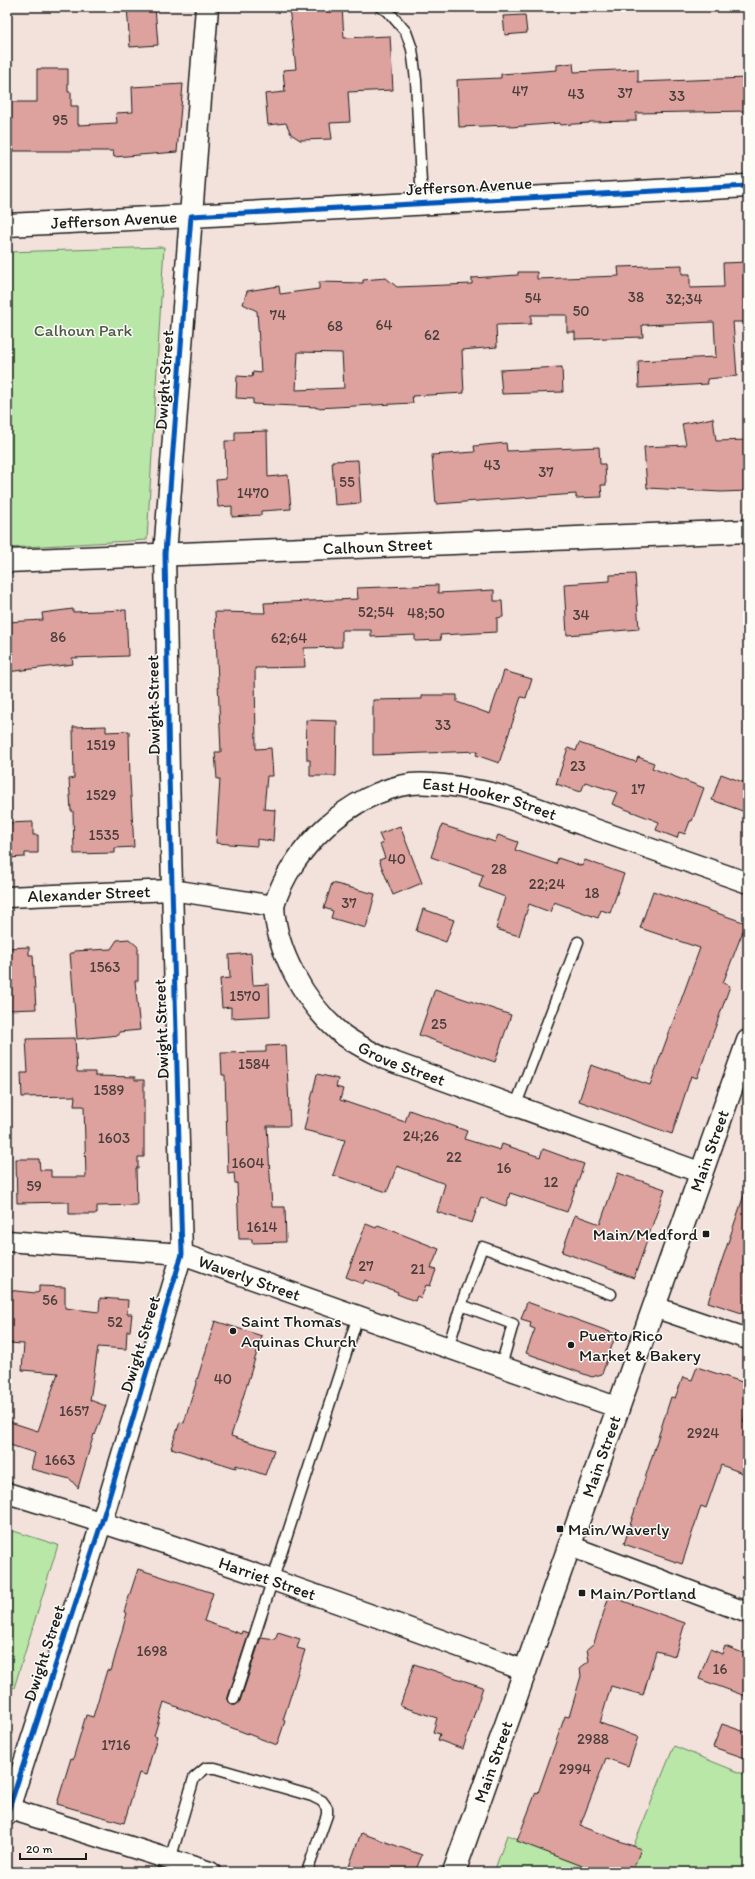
<svg xmlns="http://www.w3.org/2000/svg" width="755" height="1879" viewBox="0 0 755 1879" font-family="Itim,sans-serif">
<style>
.green{fill:#b8e7a7;stroke:#6a8262}
.building{fill:#dda29e;stroke:#1c1c1c;fill-rule:evenodd}
.lines{fill:none;stroke-linecap:round;stroke-linejoin:round}
.service-casing{stroke:#1c1c1c;stroke-width:13}
.minor-casing{stroke:#1c1c1c;stroke-width:23}
.tertiary-casing{stroke:#1c1c1c;stroke-width:25}
.secondary-casing{stroke:#1c1c1c;stroke-width:25}
.service{stroke:#fdfcf7;stroke-width:10}
.minor{stroke:#fdfcf7;stroke-width:20}
.tertiary{stroke:#fdfcf7;stroke-width:22}
.secondary{stroke:#fdfcf7;stroke-width:22}
.cycleway-casing{stroke:#fdfcf7;stroke-width:8}
.cycleway{stroke:#0057b8;stroke-width:5}
.poi-dot{fill:#1c1c1c;stroke:#fdfcf7;stroke-width:1.5}
.labels{text-anchor:middle;stroke-width:3;stroke-linejoin:round;paint-order:stroke}
.number-label{font-size:15px;fill:#4c3e3c}
.street-label{font-size:17px;fill:#1c1c1c;stroke:#fdfcf7}
.park-label{font-size:17px;fill:#4b5946;stroke:#fdfcf7}
.poi-label{font-size:17px;fill:#1c1c1c;stroke:#fdfcf7;text-anchor:start}
</style>
<rect width="100%" height="100%" fill="#f3e1dc"/>
<filter id="ink" filterUnits="userSpaceOnUse"><feTurbulence type="fractalNoise" baseFrequency=".025" numOctaves="2"/><feDisplacementMap in="SourceGraphic" scale="8" xChannelSelector="R" yChannelSelector="G"/><feConvolveMatrix kernelMatrix="1 2 1 2 8 2 1 2 1" color-interpolation-filters="sRGB"/></filter>
<g filter="url(#ink)">
<path class="green" d="M164,247L147,540L7,548V252Z
M7,1529L58,1545L14,1688L7,1686Z
M674,1746L748,1776V1872H623Z
M507,1835L609,1872H494Z"/>
<path class="building" d="M127,7H155L158,45L130,47Z
M289,7H342L344,38L390,36L393,90L348,92L350,122L330,123L332,139L300,140L291,134L286,123L268,125L265,94L285,92L283,70L296,69Z
M525,15L527,33L505,35L503,16Z
M573,63L574,72L638,69V82L748,78V111L636,113V121L589,122V123L560,125V123L511,127L510,125L459,127L457,80L501,78V74L557,70V65Z
M37,69H68V92H71V106H78V125L117,123L116,113L133,112L132,87L183,84L177,152L114,157L113,151H7V102H37Z
M748,262V322H733L737,376L707,379L708,384L639,388L638,361L716,357L714,322L642,325L643,337L575,339V332H567V315H531V324L496,325L497,347L462,350L464,393L412,396L413,403L316,408V407L253,404V399L236,398L237,376L252,377L253,372L261,373L257,311L243,304L247,291L279,286L280,294L319,289V282L363,283V280L386,278L397,287L472,284V278L518,275V272H537V279L619,276L618,267L682,265V274H690V288L724,287L723,263ZM298,352L342,353L344,388L296,390Z
M562,367L563,392L502,394L500,370Z
M713,418L716,441L748,440V491L721,492L647,488L644,447L686,445L682,424Z
M267,431L268,477L288,475L291,509L261,511V515L232,517V506L218,507L216,480L226,479L225,441H235V432Z
M506,443L507,451L599,447L600,464H605L606,485H601L602,497L576,498V494L436,504L432,455L475,452L474,446Z
M358,460L361,503L335,505L332,461Z
M635,574L639,629L567,635L564,584L610,581V575Z
M438,585V593L494,590V601H502L503,617L497,618V632L440,635L441,640L415,641V635L371,637V630H342V647L304,648L305,667L255,668L256,749L271,748L273,776H267L264,809L275,810L273,841L257,839V846L216,843L220,779H217L215,752H221L215,612L265,613L264,603L358,599L357,588Z
M73,609V612L126,610L128,656L72,658L73,664L7,672V622L43,620L42,613Z
M504,671L532,679L526,698L521,697L499,763L476,755L478,751L373,755V700L422,699V695H457V702L490,714Z
M306,720L337,721L336,776H310V760H307Z
M106,726V732L129,731L130,780L134,847L115,848V853L74,854L73,811H71L69,779L74,778L73,727Z
M579,743L636,762L638,757L654,763L652,768L704,788L692,821H690L685,834L679,832L677,838L656,830L659,822L612,804L617,792L585,782L581,792L556,784L568,748L576,751Z
M721,774L748,784V813L712,800Z
M33,822V835H38V853H25V857L7,858V823Z
M442,825L495,842L498,835L518,842L515,850L556,864L558,858L582,866L585,860L624,874L610,913L601,910L598,918L554,902L550,912L529,904L519,936L496,929L505,897L479,887L483,875L431,857Z
M400,826L422,883L393,895L379,860L385,858L380,844L383,843L379,834Z
M332,883L375,894L366,928L331,918L333,911L324,908Z
M653,891L746,923L723,983L730,986L697,1078L691,1076L672,1134L579,1101L591,1065L650,1085L700,948L640,928Z
M423,909L454,920L446,942L416,931Z
M129,939L138,947V981H135L140,1030L119,1032V1035L77,1039L70,953H74V951L111,949L117,940Z
M29,947V955H33L36,1009L7,1010V974H9L7,948Z
M251,953L253,985L269,984L270,1016L231,1018V1007L222,1008L220,979L230,978L229,955Z
M435,989L511,1015L495,1062L419,1035Z
M75,1038L77,1072H95V1076L135,1077V1080H144V1157H138V1168H136L137,1205L97,1206V1214H69V1202L17,1203L16,1159H39L40,1170H51V1177H86L84,1106H74L75,1096L22,1097L21,1073H28L26,1039Z
M286,1045L290,1126H267L272,1207H285L286,1242L252,1243V1239H239L237,1183H235L234,1173L228,1174L225,1075H222L221,1053L266,1052V1046Z
M317,1074L338,1079L336,1087L343,1089L340,1100L405,1122L409,1110L467,1131L464,1139L500,1150L502,1144L540,1157L543,1149L584,1164L567,1212L510,1193L506,1206L481,1197L472,1223L437,1212L445,1184L397,1166L387,1192L333,1175L345,1140L304,1130Z
M618,1173L665,1189L634,1278L562,1252L575,1215L600,1224Z
M745,1192L748,1193V1315L708,1302Z
M366,1224L376,1228L378,1225L439,1249L431,1268L436,1270L430,1286L426,1285L421,1298L417,1296L415,1301L397,1294L398,1292L365,1280L363,1284L346,1277Z
M39,1286L65,1287V1308L99,1312L100,1298L128,1300L127,1314H132L130,1331H127L126,1349L98,1347L90,1400L106,1406L95,1435L94,1434L78,1488L70,1479L31,1469L35,1453L7,1444V1421L38,1431L58,1373L22,1370L24,1344L7,1343V1290L36,1293L39,1292Z
M527,1302L616,1334L602,1374L592,1377L526,1353L535,1329L530,1327L531,1322L521,1319Z
M215,1321L262,1336L231,1436L274,1450L265,1475L236,1465V1468L171,1448L180,1422L184,1423Z
M697,1367L748,1384V1406L743,1422L748,1424V1475L721,1465L706,1508L701,1506L682,1564L624,1544L671,1397L675,1398L683,1377L692,1380Z
M138,1569L213,1593L204,1621L241,1634L242,1631L249,1633L228,1697V1701L232,1705H236L240,1701L261,1637L275,1639L278,1632L300,1639L297,1648L305,1650L283,1720L285,1721L277,1745L164,1702L154,1736L157,1737L146,1775L139,1773L124,1823L57,1804L71,1758L73,1759L86,1715L93,1717L107,1670L111,1671L127,1613L124,1612Z
M609,1596L685,1623L675,1656L656,1651L643,1695L611,1686L600,1723L638,1737L628,1766L606,1758L580,1826L641,1849L632,1872H598L517,1841L536,1792L538,1793L565,1716L569,1717L581,1676L580,1668L589,1661L587,1649L594,1643Z
M725,1646L748,1655V1697L699,1679L710,1649L722,1654Z
M414,1664L483,1687L463,1749L438,1740L440,1734L433,1732L437,1718L400,1706Z
M722,1724L748,1733V1759L713,1747Z
M361,1833L422,1855L415,1872H347Z"/>
<g class="lines">
<defs>
<path id="service" d="M380,7L388,11L406,32L412,49L416,80L422,203
M515,1107L578,942
M461,1305L482,1247L611,1294
M448,1348L461,1305L513,1324L501,1366
M234,1699L358,1316
M170,1860L194,1778L206,1768H215L312,1796L322,1801L327,1808V1815L307,1872"/>
<g id="minor">
<path id="s1" d="M7,897L172,890L274,906C276,951 305,1002 338,1031C352,1043 370,1051 385,1059L702,1173"/>
<path id="s2" d="M274,906C290,849 351,792 411,784C427,782 444,785 459,787C472,790 485,791 498,795C527,803 555,815 583,825C638,844 693,864 748,883"/>
<path id="s3" d="M7,1241L182,1254L619,1408"/>
<path d="M654,1307L748,1339"/>
<path id="s4" d="M7,1493C182,1546 354,1608 526,1671"/>
<path d="M570,1546L748,1613"/>
<path d="M7,1808L210,1872"/>
<path d="M7,1815L102,1521L182,1254L169,774L165,554"/>
</g>
<g id="tertiary">
<path d="M165,554L191,216L748,186"/>
<path id="s5" d="M7,561L748,531"/>
</g>
<g id="secondary">
<path id="s6" d="M7,225L191,216L207,7"/>
<path id="s7" d="M454,1872L748,1041"/>
</g>
</defs>
<use href="#service" class="service-casing"/>
<use href="#minor" class="minor-casing"/>
<use href="#tertiary" class="tertiary-casing"/>
<use href="#secondary" class="secondary-casing"/>
<use href="#service" class="service"/>
<use href="#minor" class="minor"/>
<use href="#tertiary" class="tertiary"/>
<use href="#secondary" class="secondary"/>
<defs>
<path id="cycleway" d="M7,1815L102,1521L182,1254L169,774L165,554L191,216L748,186"/>
</defs>
<use href="#cycleway" class="cycleway-casing"/>
<use href="#cycleway" class="cycleway"/>
</g>
</g>
<g class="poi-dot">
<rect x="702" y="1230" width="8" height="8" rx="2"/>
<circle cx="233" cy="1331" r="4"/>
<circle cx="571" cy="1345" r="4"/>
<rect x="556" y="1525" width="8" height="8" rx="2"/>
<rect x="578" y="1589" width="8" height="8" rx="2"/>
</g>
<g class="labels">
<g class="number-label">
<text x="520" y="96">47</text>
<text x="625" y="98">37</text>
<text x="576" y="99">43</text>
<text x="677" y="101">33</text>
<text x="60" y="125">95</text>
<text x="636" y="302">38</text>
<text x="533" y="303">54</text>
<text x="684" y="304">32;34</text>
<text x="581" y="316">50</text>
<text x="278" y="320">74</text>
<text x="384" y="330">64</text>
<text x="335" y="331">68</text>
<text x="432" y="340">62</text>
<text x="492" y="470">43</text>
<text x="546" y="477">37</text>
<text x="347" y="487">55</text>
<text x="253" y="498">1470</text>
<text x="376" y="617">52;54</text>
<text x="426" y="618">48;50</text>
<text x="581" y="620">34</text>
<text x="58" y="642">86</text>
<text x="289" y="643">62;64</text>
<text x="443" y="730">33</text>
<text x="101" y="750">1519</text>
<text x="578" y="771">23</text>
<text x="638" y="794">17</text>
<text x="101" y="800">1529</text>
<text x="104" y="840">1535</text>
<text x="397" y="864">40</text>
<text x="499" y="874">28</text>
<text x="547" y="889">22;24</text>
<text x="592" y="898">18</text>
<text x="349" y="908">37</text>
<text x="105" y="972">1563</text>
<text x="245" y="1001">1570</text>
<text x="439" y="1029">25</text>
<text x="254" y="1069">1584</text>
<text x="109" y="1095">1589</text>
<text x="421" y="1141">24;26</text>
<text x="114" y="1143">1603</text>
<text x="454" y="1162">22</text>
<text x="248" y="1168">1604</text>
<text x="504" y="1173">16</text>
<text x="551" y="1187">12</text>
<text x="34" y="1191">59</text>
<text x="262" y="1232">1614</text>
<text x="366" y="1271">27</text>
<text x="418" y="1274">21</text>
<text x="50" y="1305">56</text>
<text x="115" y="1327">52</text>
<text x="223" y="1384">40</text>
<text x="74" y="1416">1657</text>
<text x="703" y="1438">2924</text>
<text x="60" y="1465">1663</text>
<text x="152" y="1656">1698</text>
<text x="720" y="1674">16</text>
<text x="593" y="1744">2988</text>
<text x="116" y="1750">1716</text>
<text x="575" y="1774">2994</text>
</g>
<g class="street-label">
<text transform="translate(469 186) rotate(-3)" y="6">Jefferson Avenue</text>
<text dy="6" stroke="none"><textPath href="#s6" startOffset="107">Jefferson Avenue</textPath></text>
<text transform="translate(164 380) rotate(-86)" y="6">Dwight Street</text>
<text dy="6" stroke="none"><textPath href="#s5" startOffset="371">Calhoun Street</textPath></text>
<text transform="translate(153 705) rotate(-91)" y="6">Dwight Street</text>
<text dy="6" stroke="none"><textPath href="#s2" startOffset="273">East Hooker Street</textPath></text>
<text dy="6" stroke="none"><textPath href="#s1" startOffset="82">Alexander Street</textPath></text>
<text transform="translate(161 1029) rotate(-92)" y="6">Dwight Street</text>
<text dy="6" stroke="none"><textPath href="#s1" startOffset="484">Grove Street</textPath></text>
<text dy="6" stroke="none"><textPath href="#s7" startOffset="765">Main Street</textPath></text>
<text dy="6" stroke="none"><textPath href="#s3" startOffset="247">Waverly Street</textPath></text>
<text transform="translate(140 1344) rotate(-73)" y="6">Dwight Street</text>
<text dy="6" stroke="none"><textPath href="#s7" startOffset="441">Main Street</textPath></text>
<text dy="6" stroke="none"><textPath href="#s4" startOffset="274">Harriet Street</textPath></text>
<text transform="translate(44 1653) rotate(-72)" y="6">Dwight Street</text>
<text dy="6" stroke="none"><textPath href="#s7" startOffset="117">Main Street</textPath></text>
</g>
<g class="park-label">
<text x="83" y="336">Calhoun Park</text>
</g>
<g class="poi-label">
<text x="698" y="1240" text-anchor="end">Main/Medford</text>
<text x="241" y="1327">Saint Thomas<tspan x="241" dy="20">Aquinas Church</tspan></text>
<text x="579" y="1341">Puerto Rico<tspan x="579" dy="20">Market &amp; Bakery</tspan></text>
<text x="568" y="1535">Main/Waverly</text>
<text x="590" y="1599">Main/Portland</text>
</g>
</g>
<rect width="755" height="1879" fill="none" stroke="#fdfcf7" stroke-width="24"/>
<rect x="12" y="12" width="731" height="1855" fill="none" stroke="#1c1c1c" stroke-width="1.5" filter="url(#ink)"/>
<path d="M20 1853v6h66v-6" fill="none" stroke="#1c1c1c" stroke-width="2"/>
<text x="26" y="1853" font-size="12" fill="#1c1c1c" stroke="#fdfcf7" stroke-width="3" paint-order="stroke">20 m</text>
</svg>
